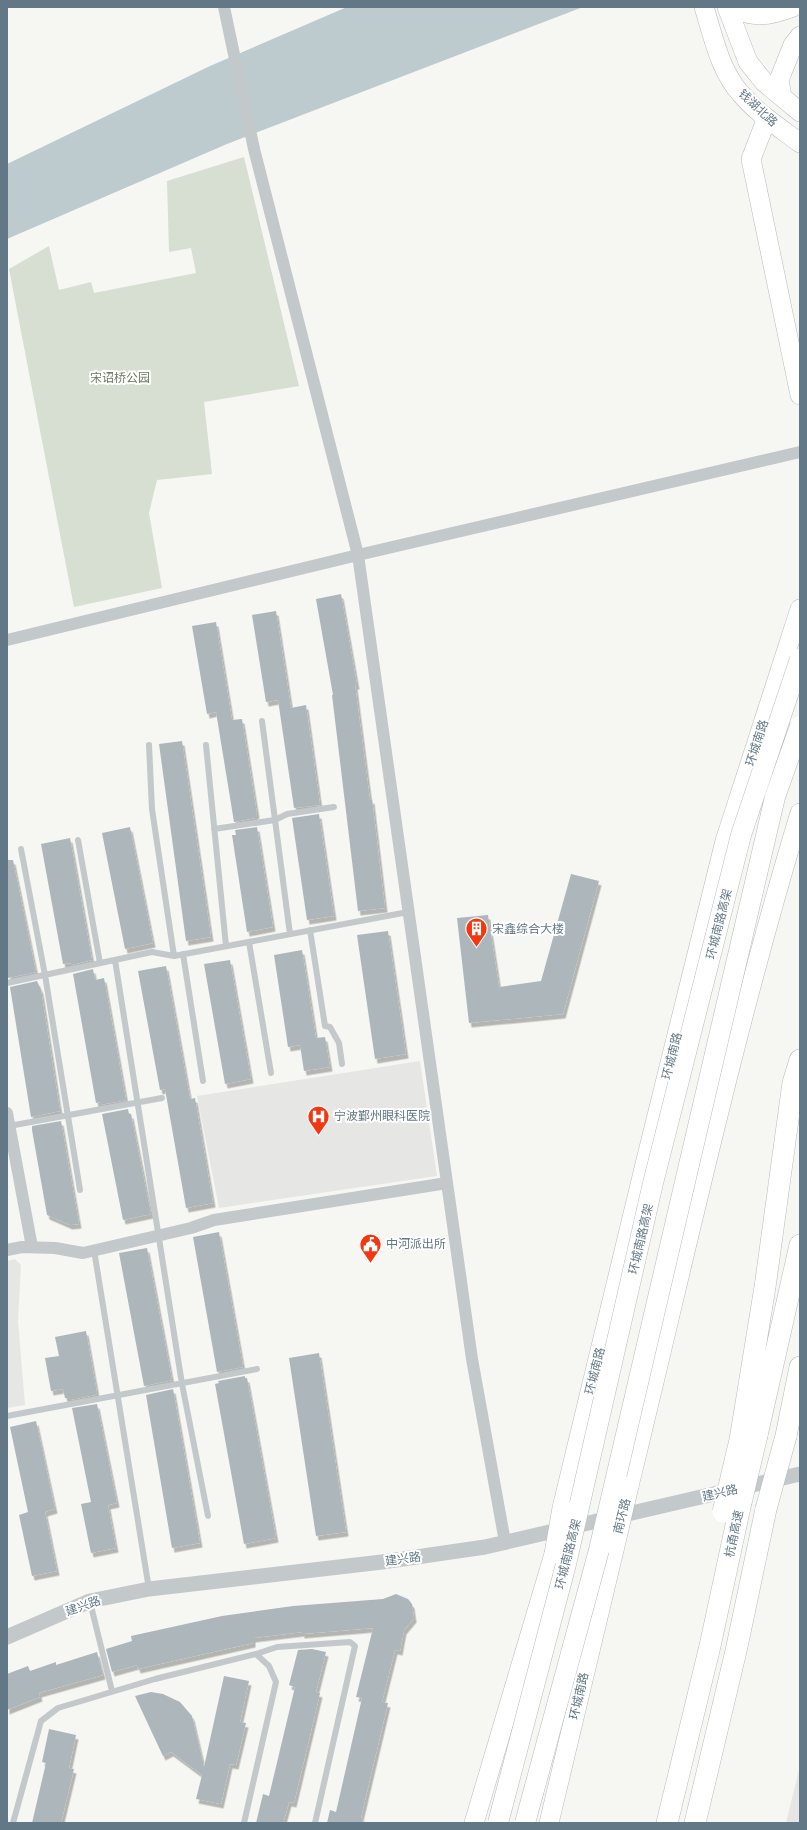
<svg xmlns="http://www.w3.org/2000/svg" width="807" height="1830" viewBox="0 0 807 1830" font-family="'Titillium Web','Noto Sans SC',sans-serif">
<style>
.built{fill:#e6e7e5}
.green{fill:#d7ded2}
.water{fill:#bdcbcf}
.building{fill:#adb7bb;filter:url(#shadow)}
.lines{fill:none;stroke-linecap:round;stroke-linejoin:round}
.primary-casing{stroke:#b6bbbe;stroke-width:20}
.motorway-casing{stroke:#b7bbbe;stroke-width:22}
.service{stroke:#c3c8cb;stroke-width:6}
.minor{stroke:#c3c8cb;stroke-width:12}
.tertiary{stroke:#c3c8cb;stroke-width:15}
.primary{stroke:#fff;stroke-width:19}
.motorway{stroke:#fff;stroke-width:21}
.primary-bridge-casing{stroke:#b6bbbe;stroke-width:20;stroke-linecap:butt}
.trunk-bridge-casing{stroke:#b7bbbe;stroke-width:21;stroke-linecap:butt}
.motorway-bridge-casing{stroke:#b7bbbe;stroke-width:22;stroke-linecap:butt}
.primary-bridge{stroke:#fff;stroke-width:19}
.trunk-bridge{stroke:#fff;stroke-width:20}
.motorway-bridge{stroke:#fff;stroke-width:21}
.labels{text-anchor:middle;stroke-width:4;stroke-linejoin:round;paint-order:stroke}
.street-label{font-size:12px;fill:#627886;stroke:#fff}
.park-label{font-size:12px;fill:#697c61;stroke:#fff}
.poi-label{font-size:12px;fill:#627886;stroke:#fff;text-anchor:start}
</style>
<defs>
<filter id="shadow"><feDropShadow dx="2.5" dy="4.5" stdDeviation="0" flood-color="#0004"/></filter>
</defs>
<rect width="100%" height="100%" fill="#f6f6f2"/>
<path class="built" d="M420,1061L437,1176L219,1208L197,1096Z
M15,1259L21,1265L18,1321L25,1405L7,1408V1261Z
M800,1766V1823H786Z"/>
<path class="green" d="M244,157L299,386L204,402L212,474L157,480L149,513L162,588L74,607L9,269L49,246L59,290L91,282L94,293L196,273L191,248L169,252L167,181Z"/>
<path class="water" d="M347,7H583L227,144L7,239V164L210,66Z"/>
<path class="building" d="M341,594L357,685H355L370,800L372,799L385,908L358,911L332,695H333L316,599Z
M276,611L291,708L306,705L320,805L294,808L278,700L266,702L252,615Z
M216,622L232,720L242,719L257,814L255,815V818L234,822L216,712L207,714L192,626Z
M182,741L211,937L186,941L159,744Z
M319,814L334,916L307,920L292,818Z
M130,827L153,943L125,949L102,833Z
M257,827L273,927L247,932L232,835H236L235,830Z
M70,838L92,960L71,965V963L63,964L41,844Z
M7,860H13L36,972L8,978Z
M571,874L599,881L563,1014L469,1023L457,918L488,915L499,987L541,981Z
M388,931L406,1054L375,1059L357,935Z
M302,950L316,1038L325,1037L330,1067L304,1071L300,1045L288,1047L274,955Z
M230,960L251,1079L225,1084L204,964Z
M166,966L190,1099L195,1098L213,1203L186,1208L165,1089L160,1090L138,971Z
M93,969L95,980L104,978L126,1100L100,1105V1102L96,1103L73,974Z
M37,981L41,990L60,1111L31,1117L10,987Z
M128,1109L129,1114H131L151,1214L123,1220L102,1114Z
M61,1121L79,1224L70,1225L47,1215L32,1130V1126Z
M219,1232L243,1367L217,1372L193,1237Z
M147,1248L172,1380L144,1386L119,1253Z
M86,1331L97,1393L95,1395L70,1400V1398H65L63,1389L51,1391L45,1358L59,1356L55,1337Z
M319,1353L346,1532L316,1536L289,1358Z
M245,1376V1378H247L276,1538L244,1544L215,1384L219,1383L218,1381Z
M173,1389L200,1543L172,1548L146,1395Z
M97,1404L117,1503L108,1505L116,1548L91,1553L81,1504L91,1502L72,1408Z
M36,1421L55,1509L45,1512L57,1571L32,1576L19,1515L28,1512L10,1427Z
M396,1594L408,1599L412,1604L414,1618L404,1630L400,1651L395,1650L382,1702L388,1703L361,1817L363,1818L362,1823H327L330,1810L336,1812L362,1698L356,1697L373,1628L302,1634V1632L253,1638V1643L138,1669L137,1665L112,1672L106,1649L132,1641L131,1636L222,1616L293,1606L383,1599Z
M312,1649L326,1652L316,1692L320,1693L294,1803L289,1802L283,1823H256L263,1794L269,1796L295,1687L289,1685L298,1650Z
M97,1652L103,1675L39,1693L40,1697L7,1710V1674L28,1666L30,1671L56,1662V1665Z
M224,1676L249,1681L240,1722L246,1723L236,1765L230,1764L221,1804L196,1799L202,1775L171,1752L163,1756L135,1696L151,1692L163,1694L180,1702L192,1716L204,1767Z
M49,1729L76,1735L69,1768L74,1769L61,1823H32L46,1763L42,1762Z"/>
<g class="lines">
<defs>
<path id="primary" d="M704,7C713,36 720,71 741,94C757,113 780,128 800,143
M727,7L748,62L764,82L800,112
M727,7C755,18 766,17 793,7
M782,97L779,80L793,45L800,36
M767,118L751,159L800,395
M629,1486C684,1261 733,1034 800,813
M562,1508L646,1160L725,841L800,609
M474,1823L554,1554
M549,1823L615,1546"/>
<path id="motorway" d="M757,1435L800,1245
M786,1436L800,1367
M740,1440L765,1287L793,1083L800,1060
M667,1823L710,1646L740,1507
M695,1823L736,1651L766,1509"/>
</defs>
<use href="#primary" class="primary-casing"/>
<use href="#motorway" class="motorway-casing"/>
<path class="service" d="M262,721L290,934
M149,745L152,809L174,956
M206,745L226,946
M214,829L275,820L287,814L334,807
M78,840L100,963
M21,849L45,975L80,1190
M310,930L325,1026L330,1027L339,1043L342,1064
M249,942L271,1073
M183,954L203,1081
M115,960L182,1384L208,1516
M7,983L152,952L174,956L408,912
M9,1126L162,1098
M94,1250L149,1589
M7,1416L257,1369
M90,1602L112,1691
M256,1654L277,1647L350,1642L355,1646L315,1823
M13,1823L41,1721L58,1708L155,1679L256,1654L269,1666L276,1682L244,1823"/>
<path class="minor" d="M224,7L254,149L358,555L472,1359L505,1542
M7,640L358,555L800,452
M7,1113L32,1247
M7,1250L22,1247L55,1248L83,1253L191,1228L214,1220L447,1183"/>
<path class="tertiary" d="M7,1637L90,1601L149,1589L382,1562L485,1547L800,1474"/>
<use href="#primary" class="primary"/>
<use href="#motorway" class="motorway"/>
<defs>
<path id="primary-bridge" d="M615,1546L629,1486
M554,1554L562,1508"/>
<path id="trunk-bridge" d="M498,1823L566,1564L653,1183L741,835L800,659
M525,1823L599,1550L775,797L800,726"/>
<path id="motorway-bridge" d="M740,1507L757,1435
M766,1509L786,1436
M723,1512L740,1440"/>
</defs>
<use href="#primary-bridge" class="primary-bridge-casing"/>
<use href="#trunk-bridge" class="trunk-bridge-casing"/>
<use href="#motorway-bridge" class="motorway-bridge-casing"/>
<use href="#primary-bridge" class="primary-bridge"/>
<use href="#trunk-bridge" class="trunk-bridge"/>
<use href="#motorway-bridge" class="motorway-bridge"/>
</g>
<defs>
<symbol id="building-pin" viewBox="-11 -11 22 30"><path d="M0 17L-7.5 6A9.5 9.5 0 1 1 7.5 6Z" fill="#f43713" stroke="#fff"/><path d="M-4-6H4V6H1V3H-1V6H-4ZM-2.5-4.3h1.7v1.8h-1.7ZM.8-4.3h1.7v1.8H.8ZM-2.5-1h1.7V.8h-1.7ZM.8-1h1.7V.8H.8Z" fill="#fff"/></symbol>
<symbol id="hospital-pin" viewBox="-11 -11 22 30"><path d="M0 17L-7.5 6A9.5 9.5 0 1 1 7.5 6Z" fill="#f43713" stroke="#fff"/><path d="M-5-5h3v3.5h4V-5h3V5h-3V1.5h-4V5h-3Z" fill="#fff"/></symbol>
<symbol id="civic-pin" viewBox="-11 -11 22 30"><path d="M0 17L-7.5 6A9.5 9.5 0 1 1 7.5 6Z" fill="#f43713" stroke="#fff"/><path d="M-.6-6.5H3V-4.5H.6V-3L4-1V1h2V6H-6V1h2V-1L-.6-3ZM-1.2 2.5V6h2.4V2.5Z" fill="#fff"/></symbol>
</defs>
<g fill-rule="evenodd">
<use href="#building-pin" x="464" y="916" width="25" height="34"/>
<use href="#hospital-pin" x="306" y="1104" width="25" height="34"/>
<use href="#civic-pin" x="358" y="1232" width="25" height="34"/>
</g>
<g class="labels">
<g class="street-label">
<text transform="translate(758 108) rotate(43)" y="4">钱湖北路</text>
<text transform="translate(757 743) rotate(-72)" y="4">环城南路</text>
<text transform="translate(719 924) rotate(-76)" y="4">环城南路高架</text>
<text transform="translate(672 1056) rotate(-76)" y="4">环城南路</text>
<text transform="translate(641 1239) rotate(-77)" y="4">环城南路高架</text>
<text transform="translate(595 1371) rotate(-76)" y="4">环城南路</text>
<text transform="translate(720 1493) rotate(-13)" y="4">建兴路</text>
<text transform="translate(622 1516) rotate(-76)" y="4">南环路</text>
<text transform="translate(734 1534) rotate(-78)" y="4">杭甬高速</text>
<text transform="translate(568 1554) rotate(-76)" y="4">环城南路高架</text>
<text transform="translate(403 1559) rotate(-8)" y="4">建兴路</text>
<text transform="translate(83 1606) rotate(-19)" y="4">建兴路</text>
<text transform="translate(579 1696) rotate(-77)" y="4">环城南路</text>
</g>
<g class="park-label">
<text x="120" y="382">宋诏桥公园</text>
</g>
<g class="poi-label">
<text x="492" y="933">宋鑫综合大楼</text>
<text x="334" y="1120">宁波鄞州眼科医院</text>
<text x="386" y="1248">中河派出所</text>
</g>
</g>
<rect width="807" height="1830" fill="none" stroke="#627886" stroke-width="16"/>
</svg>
